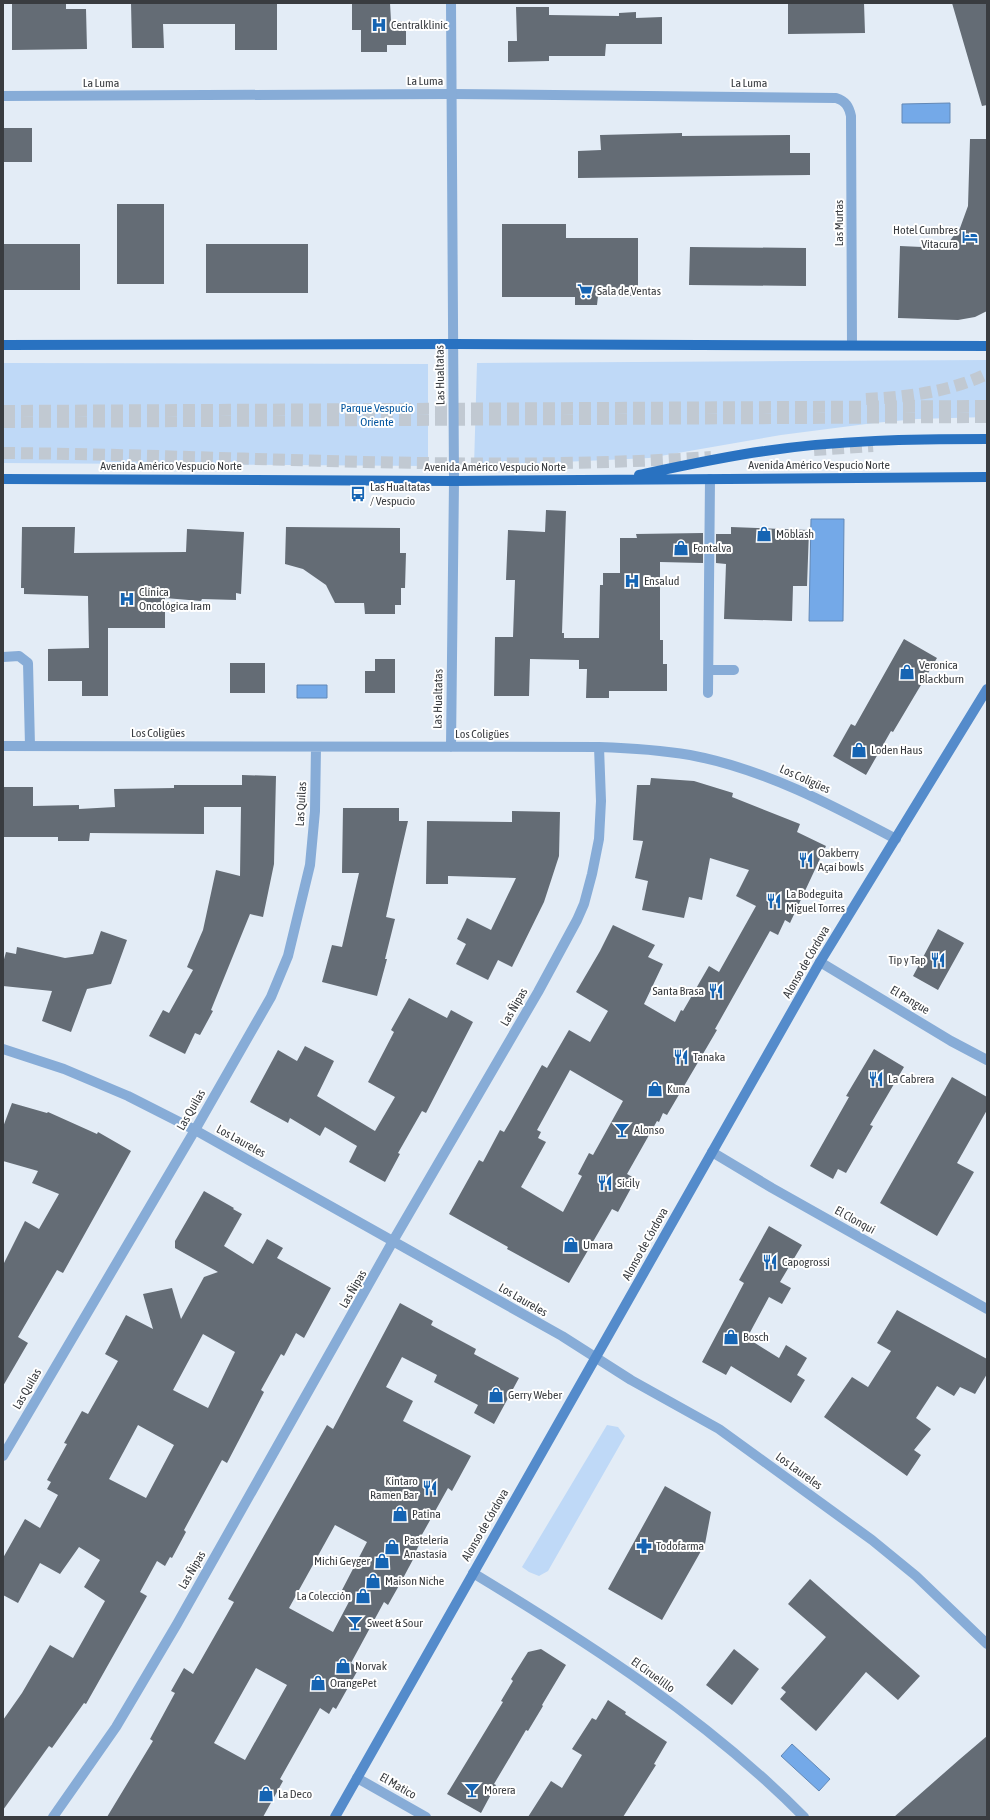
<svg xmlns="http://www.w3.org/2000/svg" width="990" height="1820" viewBox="0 0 990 1820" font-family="'Asap Condensed',sans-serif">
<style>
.green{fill:#bfd9f7}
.water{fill:#74a9e8;stroke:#6288b6}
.building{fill:#646c75;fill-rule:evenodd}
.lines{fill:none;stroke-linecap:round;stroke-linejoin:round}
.motorway-tunnel{stroke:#c1c9d2;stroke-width:12;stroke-dasharray:12 6;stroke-linecap:butt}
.service{stroke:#87acd7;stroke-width:10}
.minor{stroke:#87acd7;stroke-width:10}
.tertiary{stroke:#87acd7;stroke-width:10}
.secondary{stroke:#548bcb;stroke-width:10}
.primary{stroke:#2972c1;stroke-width:10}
.labels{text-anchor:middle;stroke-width:4;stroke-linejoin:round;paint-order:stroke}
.poi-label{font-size:12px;fill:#393c40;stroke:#fff;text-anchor:start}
.street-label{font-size:12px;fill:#393c40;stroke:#fff}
.park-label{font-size:12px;fill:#03559e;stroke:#fff}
</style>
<rect width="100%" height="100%" fill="#e3ecf6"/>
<path class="green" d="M987,360V417L917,419L874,423L781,435L649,458L474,466L477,363Z
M3,363L428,364V466L3,463Z
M607,1425L618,1427L625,1436L548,1571L539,1576L529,1572L522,1567Z"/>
<path class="water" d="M950,103V123H902V104Z
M811,519H844L843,621H809Z
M297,685H327V698H297Z
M792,1744L830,1779L819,1791L781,1756Z"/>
<path class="building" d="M12,3H66V9H86L87,49L12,50Z
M131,3H277V50H235V24H163L164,48H132Z
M352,3H390L391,21H406V45H387V52H361V30H352Z
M788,3H864L865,33L788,34Z
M952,3H987V105L982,106Z
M516,7H549V15L619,16V13L636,12V18L662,17V44H606L605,56H549V61L508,62V41H517Z
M3,128H32V162H3Z
M682,133V136L790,135V153H810V175L578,178V151L601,150L600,135Z
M970,139H987V311L975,317L958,320L898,318L900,246L944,248L960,228L968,206Z
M117,204H164V284H117Z
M502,224H566V238H638V296H598L597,305H575V297H502Z
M3,244H80V290H3Z
M206,244H308V293H206Z
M690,247L806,248V286L689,285Z
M546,510L566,511L562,633H564V638H599L600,585H603V573H620V538H637L636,534L703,533V563L660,562V640H663V664H667V691H609V698H586L587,669H579V660L530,659L529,696H494L495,637H513L515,580H506L508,530L545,532Z
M22,527H75L74,553L186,552L187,529L244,532L241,594L236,593V600L202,599L201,601L165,598V628H108V696H82V681H48V649L89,648L88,596L24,594V588H21Z
M286,527L400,528V553H406L405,588H401V605H395V614H365L364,603H335L326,585L303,569L285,564Z
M731,527L809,530L807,586H793L792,621L724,619L726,564L716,563V534H731Z
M904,639L937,658L893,732L891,731L866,775L833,756L851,724L855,726Z
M375,659H395V693H365V671H375Z
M230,663H265V693H230Z
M242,775L276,776L274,864L263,917L250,914L211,1010L213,1011L200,1035L195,1033L185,1054L149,1036L163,1010L169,1013L193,970L187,967L203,930L216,870L240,876L241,807H204V834L90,833L89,841H58V837H3V787H33V806L79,805V809L115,807L114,789L174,788V785H242Z
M651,778L694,781L733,793L732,797L800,824L797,832L826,846L790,923L785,920L778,935L770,931L715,1029L717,1030L667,1115L663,1113L659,1122L657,1121L627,1174L636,1179L618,1212L612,1209L569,1283L507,1249L508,1247L449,1214L479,1160L483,1162L500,1130L504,1132L511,1120L542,1065L547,1068L569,1030L590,1042L608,1011L576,992L600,951L613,925L655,945L648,957L663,964L644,1004L675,1022L681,1010L683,1011L709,966L719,972L756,906L736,896L749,870L710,858L702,900L689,897L684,918L642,910L648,881L635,878L643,841L633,840L637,785H650ZM570,1070L623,1101L593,1155L589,1153L578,1174L582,1176L563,1212L521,1187L546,1142L538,1138L541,1132L537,1130Z
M343,808H399V821H408L386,917L395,919L385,959H387L377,996L322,982L332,945L342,947L359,873H342Z
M512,811L560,812L559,856L544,902L512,967L498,960L488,980L456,964L466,944L457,939L467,918L491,930L516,878L448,876V884H426L427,821L512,822Z
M938,929L964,943L938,990L913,976Z
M101,931L127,940L111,984L87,989L71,1032L42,1021L52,991L3,986V963L6,952L16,954L17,947L65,958L93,954Z
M409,998L447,1018L451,1010L473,1022L426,1113L422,1111L398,1153L400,1154L385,1182L349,1162L357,1146L325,1127L320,1136L290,1118L288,1123L250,1102L278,1050L297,1061L305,1046L334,1061L317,1096L375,1131L395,1097L368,1082L394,1032L391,1030Z
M874,1049L904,1067L870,1125L873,1126L846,1173L838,1169L833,1179L810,1166L849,1097L846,1096Z
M952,1077L987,1097V1110L957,1163L974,1172L937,1236L880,1203Z
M12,1103L47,1113L48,1112L97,1134L98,1132L131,1151L63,1273L57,1270L18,1337L28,1343L3,1386V1265L25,1221L39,1229L59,1194L32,1183L38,1171L3,1161V1127Z
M204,1191L234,1208L233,1209L242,1214L224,1246L253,1264L267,1239L283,1248L277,1258L331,1288L304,1338L296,1333L284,1356L281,1354L261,1390L264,1392L250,1419L227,1463L222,1460L184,1530L186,1532L172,1558L170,1557L165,1566L157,1561L140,1592L147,1596L86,1704L84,1703L52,1748L49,1746L3,1810V1720L22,1693L50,1645L73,1658L105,1601L84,1587L100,1560L79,1547L60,1574L40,1563L18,1603L3,1595V1558L25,1519L40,1528L58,1495L47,1489L51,1482L47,1480L67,1444L64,1443L82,1411L88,1414L118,1361L105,1354L126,1315L153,1329L143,1294L172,1288L181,1319L204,1277L218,1272L175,1248V1241ZM203,1334L235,1352L208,1408L173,1390ZM138,1425L174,1445L146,1498L109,1479Z
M769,1226L802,1245L780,1282L791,1288L782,1304L769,1297L747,1338L779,1358L786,1345L807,1358L797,1375L805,1380L791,1403L731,1366L726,1375L702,1362L744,1283L739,1280Z
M400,1303L433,1321L431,1325L476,1349L474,1354L519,1378L494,1424L474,1413L478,1405L434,1382L437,1375L402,1357L386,1387L413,1401L403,1421L471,1456L452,1491L448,1488L419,1540L421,1541L416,1551L417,1552L401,1582L388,1605L384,1602L351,1663L359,1668L336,1709L333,1707L329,1714L320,1708L280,1779L283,1781L263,1817H107L153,1741L150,1739L175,1693L171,1691L184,1668L193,1674L234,1602L228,1599L327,1425L333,1429ZM335,1525L367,1542L342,1590L352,1596L333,1632L289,1608ZM256,1668L287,1685L245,1760L214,1743Z
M897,1310L987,1359V1374L975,1394L960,1387L954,1396L937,1386L916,1418L931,1429L914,1450L921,1455L907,1476L824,1417L852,1377L868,1387L891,1351L877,1343Z
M665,1486L711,1512L705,1544L662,1620L608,1589Z
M810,1579L920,1676L898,1700L866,1672L816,1731L780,1699L786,1692L781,1688L826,1637L788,1604Z
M541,1649L566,1665L542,1705L543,1706L528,1731L526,1730L494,1784L496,1785L481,1813L447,1794L503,1702L501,1701L513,1681L511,1679L528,1652Z
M734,1649L759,1669L732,1705L706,1685Z
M608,1700L626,1712L625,1714L667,1742L654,1764L656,1765L623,1817H528L551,1781L562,1788L582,1755L572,1749L592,1718L596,1720Z
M987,1736V1817H894L960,1759Z"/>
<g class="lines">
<path class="motorway-tunnel" d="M866,399C907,397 949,392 987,374
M3,411L987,406
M3,422L987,417
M814,450L873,446
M3,453C239,455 475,473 711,457"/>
<path class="service" d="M3,657L19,656L28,663L30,746
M709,670H734
M708,693L710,479"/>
<path class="minor" d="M3,96L451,94L836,98C846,101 849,107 851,116L852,345
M3,746L599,747C629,748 660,750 690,755C764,769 830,804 896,839
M451,747L454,481
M820,962L951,1041L987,1060
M3,1049L64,1069L128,1096L195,1130L562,1336L631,1380L719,1429L872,1540L916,1576L987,1644
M712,1152L772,1188L987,1309
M3,1456L195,1130L271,997L288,956L310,865L315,811L316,747
M473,1573C590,1644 707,1719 804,1817
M357,1778L426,1817
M53,1817L116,1727L177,1624L393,1241L538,992L577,920L584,904L592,874L599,839L601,801L599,747"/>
<path class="tertiary" d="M451,3L454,481"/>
<path class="secondary" d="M335,1817L820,962L987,689"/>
<path class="primary" d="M3,345L453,344L987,346
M639,475C681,466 722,457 765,451C838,440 913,439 987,439
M3,479L454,481L987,477"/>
</g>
<defs>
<symbol id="hospital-bare" viewBox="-9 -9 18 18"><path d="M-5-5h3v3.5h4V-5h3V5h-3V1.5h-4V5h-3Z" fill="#1564b3" stroke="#fff" stroke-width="2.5" paint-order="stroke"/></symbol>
<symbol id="hotel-bare" viewBox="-9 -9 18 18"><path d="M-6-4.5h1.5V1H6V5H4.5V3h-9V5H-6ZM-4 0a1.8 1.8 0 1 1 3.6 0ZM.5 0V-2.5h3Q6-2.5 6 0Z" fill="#1564b3" stroke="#fff" stroke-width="2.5" paint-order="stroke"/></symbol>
<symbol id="supermarket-bare" viewBox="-9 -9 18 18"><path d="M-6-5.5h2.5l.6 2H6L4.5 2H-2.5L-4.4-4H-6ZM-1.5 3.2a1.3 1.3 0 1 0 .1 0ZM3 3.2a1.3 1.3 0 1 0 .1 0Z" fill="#1564b3" stroke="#fff" stroke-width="2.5" paint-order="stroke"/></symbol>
<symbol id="bus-bare" viewBox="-9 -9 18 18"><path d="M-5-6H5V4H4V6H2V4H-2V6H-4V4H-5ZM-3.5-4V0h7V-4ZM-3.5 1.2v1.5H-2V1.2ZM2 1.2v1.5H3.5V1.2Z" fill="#1564b3" stroke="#fff" stroke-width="2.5" paint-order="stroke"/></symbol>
<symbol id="shop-bare" viewBox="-9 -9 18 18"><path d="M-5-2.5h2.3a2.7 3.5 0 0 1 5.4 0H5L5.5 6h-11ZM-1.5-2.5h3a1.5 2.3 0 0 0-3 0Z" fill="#1564b3" stroke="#fff" stroke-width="2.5" paint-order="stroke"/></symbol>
<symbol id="restaurant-bare" viewBox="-9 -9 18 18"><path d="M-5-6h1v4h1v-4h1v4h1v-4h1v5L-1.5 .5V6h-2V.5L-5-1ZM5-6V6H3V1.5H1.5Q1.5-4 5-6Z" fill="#1564b3" stroke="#fff" stroke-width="2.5" paint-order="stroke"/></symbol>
<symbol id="bar-bare" viewBox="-9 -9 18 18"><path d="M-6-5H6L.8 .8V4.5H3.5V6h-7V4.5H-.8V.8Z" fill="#1564b3" stroke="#fff" stroke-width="2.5" paint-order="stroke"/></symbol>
<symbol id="pharmacy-bare" viewBox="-9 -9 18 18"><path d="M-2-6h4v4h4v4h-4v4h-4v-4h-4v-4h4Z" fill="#1564b3" stroke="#fff" stroke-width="2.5" paint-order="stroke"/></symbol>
</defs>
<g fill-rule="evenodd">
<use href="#hospital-bare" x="368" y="14" width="22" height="22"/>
<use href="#hotel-bare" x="959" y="226" width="22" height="22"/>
<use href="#supermarket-bare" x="574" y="280" width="22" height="22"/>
<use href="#bus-bare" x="347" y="483" width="22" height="22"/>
<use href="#shop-bare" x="753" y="523" width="22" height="22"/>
<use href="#shop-bare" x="670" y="537" width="22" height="22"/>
<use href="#hospital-bare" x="621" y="570" width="22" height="22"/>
<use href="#hospital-bare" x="116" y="588" width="22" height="22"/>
<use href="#shop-bare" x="896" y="661" width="22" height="22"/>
<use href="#shop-bare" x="848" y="739" width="22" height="22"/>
<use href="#restaurant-bare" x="795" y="849" width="22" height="22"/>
<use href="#restaurant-bare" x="763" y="890" width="22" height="22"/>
<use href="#restaurant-bare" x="927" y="949" width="22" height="22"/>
<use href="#restaurant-bare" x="705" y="980" width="22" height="22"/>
<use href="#restaurant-bare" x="670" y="1046" width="22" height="22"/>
<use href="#restaurant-bare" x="865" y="1068" width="22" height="22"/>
<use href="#shop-bare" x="644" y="1078" width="22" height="22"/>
<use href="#bar-bare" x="611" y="1119" width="22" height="22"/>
<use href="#restaurant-bare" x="594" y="1172" width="22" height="22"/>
<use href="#shop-bare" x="560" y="1234" width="22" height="22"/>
<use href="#restaurant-bare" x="759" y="1251" width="22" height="22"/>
<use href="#shop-bare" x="720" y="1326" width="22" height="22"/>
<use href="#shop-bare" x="485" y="1384" width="22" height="22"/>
<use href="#restaurant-bare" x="419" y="1477" width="22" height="22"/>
<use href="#shop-bare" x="389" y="1503" width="22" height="22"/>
<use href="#pharmacy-bare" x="633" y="1535" width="22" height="22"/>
<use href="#shop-bare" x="381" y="1536" width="22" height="22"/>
<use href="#shop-bare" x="371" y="1550" width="22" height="22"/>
<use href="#shop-bare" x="362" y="1570" width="22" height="22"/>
<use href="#shop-bare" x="352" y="1585" width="22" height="22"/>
<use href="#bar-bare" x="344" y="1612" width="22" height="22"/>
<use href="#shop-bare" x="332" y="1655" width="22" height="22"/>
<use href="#shop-bare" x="307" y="1672" width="22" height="22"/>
<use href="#bar-bare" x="461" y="1779" width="22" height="22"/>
<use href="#shop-bare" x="255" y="1783" width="22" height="22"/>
</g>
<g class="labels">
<g class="poi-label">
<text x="391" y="29">Centralklinic</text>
<text x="958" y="234" text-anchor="end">Hotel Cumbres<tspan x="958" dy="14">Vitacura</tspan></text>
<text x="597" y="295">Sala de Ventas</text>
<text x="370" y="491">Las Hualtatas<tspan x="370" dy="14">/ Vespucio</tspan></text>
<text x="776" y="538">Moblash</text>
<text x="693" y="552">Fontalva</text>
<text x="644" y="585">Ensalud</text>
<text x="139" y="596">Clínica<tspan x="139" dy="14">Oncológica Iram</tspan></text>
<text x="919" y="669">Veronica<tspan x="919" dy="14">Blackburn</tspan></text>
<text x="871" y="754">Loden Haus</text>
<text x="818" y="857">Oakberry<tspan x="818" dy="14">Açaí bowls</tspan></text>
<text x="786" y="898">La Bodeguita<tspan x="786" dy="14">Miguel Torres</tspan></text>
<text x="926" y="964" text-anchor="end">Tip y Tap</text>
<text x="704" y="995" text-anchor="end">Santa Brasa</text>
<text x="693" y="1061">Tanaka</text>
<text x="888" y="1083">La Cabrera</text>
<text x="667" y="1093">Kuna</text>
<text x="634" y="1134">Alonso</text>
<text x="617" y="1187">Sicily</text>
<text x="583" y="1249">Umara</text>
<text x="782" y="1266">Capogrossi</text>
<text x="743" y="1341">Bosch</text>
<text x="508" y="1399">Gerry Weber</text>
<text x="418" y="1485" text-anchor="end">Kintaro<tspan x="418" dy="14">Ramen Bar</tspan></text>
<text x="412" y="1518">Patina</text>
<text x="404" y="1544">Pastelería<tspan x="404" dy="14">Anastasía</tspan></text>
<text x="656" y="1550">Todofarma</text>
<text x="370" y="1565" text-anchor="end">Michi Geyger</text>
<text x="385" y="1585">Maison Niche</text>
<text x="351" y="1600" text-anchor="end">La Colección</text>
<text x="367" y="1627">Sweet &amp; Sour</text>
<text x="355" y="1670">Norvak</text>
<text x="330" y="1687">OrangePet</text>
<text x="484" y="1794">Morera</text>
<text x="278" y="1798">La Deco</text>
</g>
<g class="street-label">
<text x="425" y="85">La Luma</text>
<text x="101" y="87">La Luma</text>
<text x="749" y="87">La Luma</text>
<text transform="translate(839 223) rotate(-90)" y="4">Las Murtas</text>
<text transform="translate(440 375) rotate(-91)" y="4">Las Hualtatas</text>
<text x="819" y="469">Avenida Américo Vespucio Norte</text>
<text x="171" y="470">Avenida Américo Vespucio Norte</text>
<text x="495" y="471">Avenida Américo Vespucio Norte</text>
<text transform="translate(438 699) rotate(-89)" y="4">Las Hualtatas</text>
<text x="158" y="737">Los Coligües</text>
<text x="482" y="738">Los Coligües</text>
<text transform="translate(805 779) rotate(24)" y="4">Los Coligües</text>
<text transform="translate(301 804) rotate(-87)" y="4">Las Quilas</text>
<text transform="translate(806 962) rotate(-60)" y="4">Alonso de Córdova</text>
<text transform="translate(910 1000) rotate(31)" y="4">El Pangue</text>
<text transform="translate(514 1007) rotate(-60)" y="4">Las Ñipas</text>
<text transform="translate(191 1110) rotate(-60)" y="4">Las Quilas</text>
<text transform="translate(241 1141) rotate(29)" y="4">Los Laureles</text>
<text transform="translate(855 1220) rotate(29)" y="4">El Clonqui</text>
<text transform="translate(645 1244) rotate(-61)" y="4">Alonso de Córdova</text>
<text transform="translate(353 1289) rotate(-60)" y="4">Las Ñipas</text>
<text transform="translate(523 1300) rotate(30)" y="4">Los Laureles</text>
<text transform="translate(27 1389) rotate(-60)" y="4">Las Quilas</text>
<text transform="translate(799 1471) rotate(36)" y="4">Los Laureles</text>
<text transform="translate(485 1525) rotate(-60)" y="4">Alonso de Córdova</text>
<text transform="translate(192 1570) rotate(-60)" y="4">Las Ñipas</text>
<text transform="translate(653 1675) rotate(36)" y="4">El Ciruelillo</text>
<text transform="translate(398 1786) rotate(30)" y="4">El Matico</text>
</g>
<g class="park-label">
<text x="377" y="412">Parque Vespucio<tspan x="377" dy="14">Oriente</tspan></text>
</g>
</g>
<rect width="990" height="1820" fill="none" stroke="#393c40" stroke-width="8"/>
</svg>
